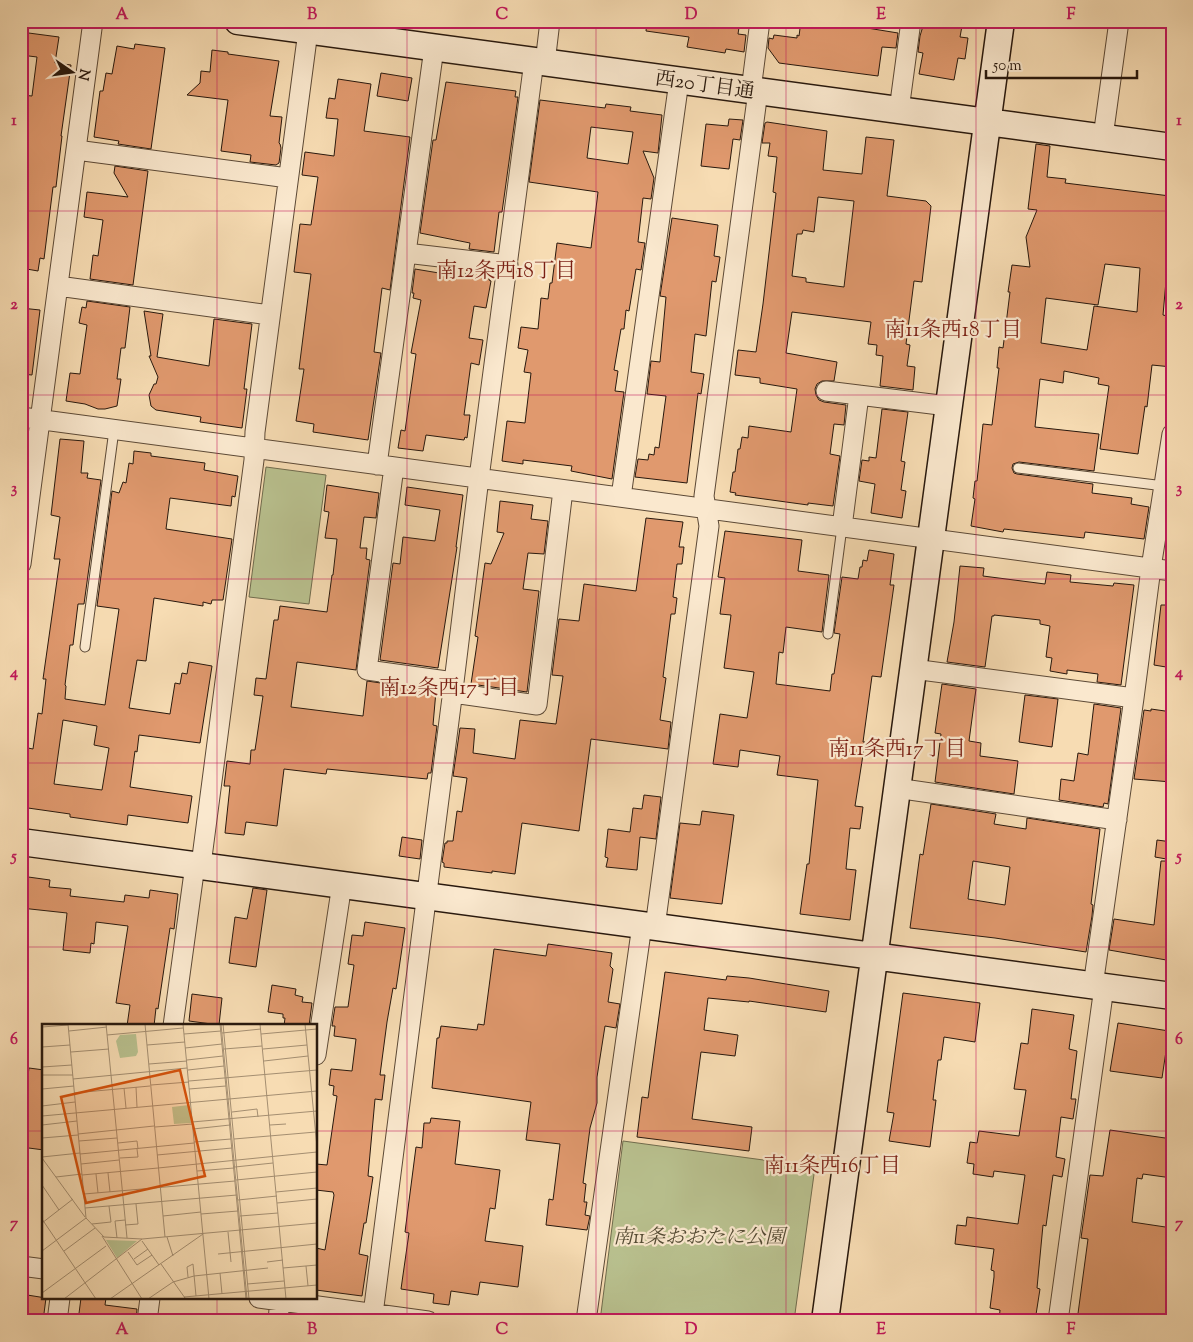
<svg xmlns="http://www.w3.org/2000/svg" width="1193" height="1342" viewBox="0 0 1193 1342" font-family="'Sorts Mill Goudy','Noto Serif JP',serif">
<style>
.green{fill:#b9c18f;stroke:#706c4e}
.building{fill:#e0996e;stroke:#28180d;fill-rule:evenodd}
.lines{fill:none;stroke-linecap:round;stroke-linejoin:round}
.lane-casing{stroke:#5c4936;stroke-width:11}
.street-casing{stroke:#5c4936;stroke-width:21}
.secondary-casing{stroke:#28180d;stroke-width:29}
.lane{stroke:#fae8ce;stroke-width:9}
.street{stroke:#fae8ce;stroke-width:19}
.secondary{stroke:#fae8ce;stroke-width:26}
.grid{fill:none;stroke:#c2185b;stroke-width:1;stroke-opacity:0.55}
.labels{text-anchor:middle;stroke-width:4.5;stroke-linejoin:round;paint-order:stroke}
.street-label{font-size:20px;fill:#28180d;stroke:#fae8ce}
.park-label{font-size:20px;font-style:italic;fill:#544b34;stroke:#fae8ce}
.neighbourhood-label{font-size:21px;fill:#7a1f14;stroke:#fae8ce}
.inset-road{fill:none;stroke:#a48e71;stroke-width:1}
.view{fill:#d5520c;fill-opacity:0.15;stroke:#d5520c;stroke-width:2.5}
.inset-edge{fill:none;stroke:#28180d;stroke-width:2.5}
.neatline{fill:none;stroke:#c2185b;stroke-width:2}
.grid-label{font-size:16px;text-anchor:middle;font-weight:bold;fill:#c2185b}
</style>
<rect width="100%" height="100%" fill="#f7dcb3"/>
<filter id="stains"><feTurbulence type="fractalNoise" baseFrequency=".004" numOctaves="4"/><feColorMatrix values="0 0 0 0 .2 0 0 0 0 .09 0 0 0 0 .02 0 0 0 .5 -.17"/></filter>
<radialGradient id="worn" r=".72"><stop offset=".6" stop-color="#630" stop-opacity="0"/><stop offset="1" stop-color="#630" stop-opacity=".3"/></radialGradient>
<path class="green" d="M266,467L326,475L309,604L249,597Z
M623,1141L815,1167L794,1321H600Z"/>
<path class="building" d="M647,21H740L738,34L746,35L744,52L726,49L725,53L687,47L689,37L646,31Z
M801,21H862L861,27L898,33L896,48L882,47L878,76L779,63L768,48L769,38L773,39L774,35L797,38V35L799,36Z
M927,21L962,26L960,37L968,38L965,59L958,58L954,80L919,74L923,53L918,52L920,36L923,26L926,27Z
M21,32L59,37L55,63L71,65L61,136H62L56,187H53L44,259L40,258L38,271L21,268V225L26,183H23L28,143L21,142V95L32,96L37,57L21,55Z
M135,44L165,48L151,149L118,144L119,141L94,137L100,91H103L106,73L112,74L117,46L134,49Z
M212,50L228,52V54L279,61L270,116L282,117L279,143L280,144L281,148L279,163L276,165L250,162L251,155L221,151L228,100L187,95L200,83L201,71L210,72Z
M381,73L412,78L408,101L377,96Z
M338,79L371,84L364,131L410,137L390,290L382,288L374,352L381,353L368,440L313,432L314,424L296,421L304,369H299L311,274L294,272L300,224L311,225L318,177L302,175L305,152L334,156L338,119L326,118L329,98L335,99Z
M446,82L516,91L515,97H518L502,212H499L494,252L469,249L470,243L420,233L433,140H436Z
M540,100L605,108L606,104L631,107L630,111L662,115L658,153L643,151L654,178L651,199L643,198L638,242L645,243L641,270L636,269L629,311L626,310L624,329H621L614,370L618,371L615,391L624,392L612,479L571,471L572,466L523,460V464L502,461L507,421L525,423L531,373L524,372L528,350L518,348L521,327L538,329L541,298L548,299L550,283H552L557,243L591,248L598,192L529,182ZM591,127L633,132L628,164L587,158Z
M729,119L743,120L740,140L733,139L729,169L701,166L706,124L728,126Z
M767,122L827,131L823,170L862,174L866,137L894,140L887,196L926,201L931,206L922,282L914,281L906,344L910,345L907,366L915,367L913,390L880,386L883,356L876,355L877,345L868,344L871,322L792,312L786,353L837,362L834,381H822L817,384L815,389L816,395L819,400L824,402L846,405L844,425L834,424L830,454L840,456L833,506L808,503V505L735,495L736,493L730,492L733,472H735L738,449H740L742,437L748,438L749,426L791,432L797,389L760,383V378L735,375L738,350L756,352L763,304L776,193L773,192L777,157L768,156L770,143H762L765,123ZM818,197L854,201L844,287L806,282V278L792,276L797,234H802L803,230L814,232Z
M1036,144L1050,146L1047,177L1066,179L1065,183L1170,196L1167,218L1172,219V282L1166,281L1163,315L1172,317V367L1152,365L1147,407L1145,406L1138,454L1100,449L1109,386L1098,384L1099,378L1064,371L1063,383L1040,379L1035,427L1099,434L1094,471L1019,462L1013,464L1012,468L1014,473L1017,474L1093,484L1092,493L1132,498L1131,504L1149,507L1144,539L1085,532L1084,538L1004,529L1003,532L971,526L975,499L973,498L975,481H977L983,424L992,425L999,368H997L999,347L1003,348L1010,292H1008L1012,265L1030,267L1026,237L1037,210L1028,209ZM1105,264L1140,268L1137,312L1094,306L1087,350L1041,343L1046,298L1098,305Z
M115,166L148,171L133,285L90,279L93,255L98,256L103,220L84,217L87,192L128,197L114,173Z
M672,218L718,225L714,256L720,257L716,282L712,281L706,336L695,334L691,372L704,374L701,394L698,393L687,483L635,477L638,459L648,460L649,454L654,455L655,447L659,448L666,396L647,394L651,361L660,362L666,297L660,296Z
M415,269L463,277L465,276L466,271L490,274L489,280L491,281L486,308L474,306L469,338L483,340L479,365L471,363L464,415H470L467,438L465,437L464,440L426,435L423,451L398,448L401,430L405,431L416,354L411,353L421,300L413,298L414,293H412Z
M87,301L130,307L125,348H121L117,379H121L117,406L105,409H98L85,404L66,401L70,373L80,374L87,325L79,323L82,307L86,308Z
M21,308L40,310L32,375L21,374Z
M144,311L163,314L157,357L209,366L214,319L252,324L244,389H247L242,428L200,422L201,417L156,410L151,406L149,395L154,384H156L158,377L149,356H151Z
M882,409L908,412L901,461L905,462L901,490L906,491L902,518L871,513L875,484L859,481L862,460L869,461V457L876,458Z
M60,439L84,441L81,473H88L87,478L101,480L84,604H78L73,645H70L65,685L66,686L65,699L105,705L119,609L97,606L112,491L119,493L123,482L126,483L129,463L133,464L134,451L151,453V456L205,463L204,470L238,476L235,497L232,496L231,506L170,498L166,529L232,539L223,600H212L211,604L203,602V606L154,598L146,661L137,660L129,708L170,714L175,683L180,684L182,673L187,674L189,662L212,666L200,743L139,735L137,752L135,751L130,787L192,796L188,823L128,815L127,825L70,817V814L21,807L28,748L33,749L38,713L42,714L46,679H43L60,559H54L60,517L51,515ZM63,720L97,726L94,745L109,748L102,790L54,784Z
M327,485L379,493L376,518L364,517L360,548H367L366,559L370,560L356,670L297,662L291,707L363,716L367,681L436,691L433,725L437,726L431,773H428L427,779L327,769L326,774L284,769L277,826L246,822L244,835L225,833L230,786H224L227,761L250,764L251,750H255L263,696L254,695L256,678L266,679L274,620H278L280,606L327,612L332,575H333L337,539L325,538L329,512L324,511Z
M407,487L463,495L456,547H457L438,668L380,660L393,563L400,564L403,537L435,541L440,510L405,505Z
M500,501L533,505L531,519L548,521L544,554L528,553L523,589L539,591L527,692L471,684L478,637L475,636L485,563L491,564L504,533L497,532Z
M1171,510H1172V534H1168Z
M646,518L683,522L679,547H684L682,564H677L673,597L677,598L675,614H671L663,677L666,678L660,720L671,722L668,749L591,739L579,831L522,823L515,874L492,871V873L444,867V863L442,862L445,843H447V841H453L457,811L462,812L467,778L453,776L460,728L475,729L473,753L515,759L520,720L556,724L563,676L552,675L559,619L579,621L584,584L636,591Z
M725,531L802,540L798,571L829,575L822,632L786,627L783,653L779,652L776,684L830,691L832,674H834L840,634L834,633L842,577L858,579L860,567H862L863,560L867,561L869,550L894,554L890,585H894L881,677L872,676L863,742H865L855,806L863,807L860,829L850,828L846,869L856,870L850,920L800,914L807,864H809L818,780L777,775L780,756L740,750L738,767L713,764L720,714L747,718L754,672L724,668L731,615L720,614L725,578L718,577Z
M960,566L984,568L983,576L1045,584L1047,572L1071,575L1070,582L1113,586L1114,583L1134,585L1121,685L1097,682L1098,674L1067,670V674L1050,671L1052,658L1046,657L1050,626L1040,624V620L994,615V616H992L985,667L947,662L954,622Z
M1161,605H1172V668L1154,665Z
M942,684L976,689L969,741L981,743L980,756L1018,761L1014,794L935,782L941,734L935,733Z
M1025,695L1058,699L1052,747L1019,742Z
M1094,704L1121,708L1108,804L1104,803L1103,807L1059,800L1061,779L1074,781L1078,753L1088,755Z
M1151,709L1172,712V782L1134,779L1144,710L1151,711Z
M644,795L661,797L656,839L640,837L637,870L606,867L608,858L605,857L608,829L630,832L633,808L642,809Z
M931,804L996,814L994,824L1026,829L1027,818L1100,829L1091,904L1093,905L1092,916L1086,952L995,938L910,928L920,854L923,855ZM973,861L1010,867L1005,905L968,899Z
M702,811L734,815L722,904L670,898L680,823L700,825Z
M402,837L422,840L420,859L399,856Z
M1157,840L1172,842V860L1155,857Z
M1161,861H1172V961L1109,950L1114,919L1154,925Z
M21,876L50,880L49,887L71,889L70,896L124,902L125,895L149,898L150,890L178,894L174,929L170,928L158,1009L156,1008L154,1026H127L130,1005L116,1003L128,926L96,922L94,944L91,943L90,953L63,950L67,913L21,908Z
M253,888L267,890L256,967L229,963L235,917L247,919Z
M365,922L405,928L396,989L393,988L387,1022L380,1075H385L382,1100L375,1099L368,1176L373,1177L366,1223H364L359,1254L368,1256L362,1296L316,1290V1248L325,1250L334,1195L333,1192L316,1190V1164L327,1165L337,1096L333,1095L334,1086L329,1085L331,1069L352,1071L356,1039L334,1036L335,1026H332L335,1007H348L354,965L348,964L352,935L363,936Z
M548,944L612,953L610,966L613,969L608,1002L620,1004L616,1028L605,1026L597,1077V1103L590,1128L583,1183L586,1184L584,1202H587L585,1215L590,1216L587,1230L546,1225L549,1199L553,1200L560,1144L526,1140L531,1102L432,1088L437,1038H439L441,1026L477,1030L478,1024L484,1025L494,949L546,956Z
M665,972L726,980L727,976L749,978L829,991L826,1012L749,1001V1002L708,998L704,1030L738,1035L735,1056L701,1052L692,1119L752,1127L749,1151L637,1137L642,1097L648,1098Z
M272,985L296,989L295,995L303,997L302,1002L312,1003L309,1026H284L285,1018H283V1014L268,1012Z
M903,993L980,1003L975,1042L944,1037L941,1060H938L933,1100H936L930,1147L889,1141L894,1113L887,1112Z
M192,994L222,998L219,1025L189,1021Z
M1032,1009L1074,1015L1069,1049L1077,1051L1071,1099H1076L1073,1119L1061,1117L1056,1157L1065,1159L1062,1177L1053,1175L1046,1226L1043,1225L1037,1288L1040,1289L1035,1321H999L1000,1310L990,1308L994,1277V1271L991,1270L994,1249L955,1244L957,1225L966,1226L967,1217L1018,1224L1025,1175L994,1171L993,1177L973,1174L974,1164L967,1163L970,1142L977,1143L979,1131L1019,1136L1026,1090L1014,1089L1021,1043L1028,1044Z
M1118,1023L1169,1031L1162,1078L1110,1071Z
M29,1068L44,1070V1150L21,1147V1127Z
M431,1118L460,1121L455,1164L500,1170L495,1209L490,1208L485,1241L523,1246L518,1287L480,1282L478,1295L451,1291L449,1305L433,1303L434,1294L401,1289L409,1233L405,1232L416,1147L422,1148L424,1123H430Z
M1110,1130L1172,1139V1178L1143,1174L1142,1179L1137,1178L1132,1222L1172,1228V1321H1077L1088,1239L1081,1238L1090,1175L1103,1176Z
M21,1294L46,1298L43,1321H21Z
M81,1298H106L105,1305L137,1309L136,1321H78Z"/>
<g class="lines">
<defs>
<path id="lane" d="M1018,468L1164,486
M828,634L842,527
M85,647L114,430"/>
<path id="street" d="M545,63L550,21
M751,90L760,21
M899,110L911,21
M1103,137L1119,21
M76,150L288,178
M406,253L508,265
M58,286L270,315
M826,391L948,406
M21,417L1172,571
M377,465L434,48
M394,467L367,670L454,682
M621,497L679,81
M842,527L859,395
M21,564L93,21
M913,669L1134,698
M453,693L537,705L563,490
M896,788L1117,820
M201,865L254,460L255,432L308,31
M655,927L709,526L704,496L758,91
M1093,986L1134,698L1151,568L1172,434
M173,1026L195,865
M316,1055L342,884
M21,1266L44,1269
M259,1298L428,1321
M373,1314L454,682L479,478L534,61
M57,1321L60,1298
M147,1321L150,1298
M278,1321L280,1298
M586,1321L642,925
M1058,1321L1104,987"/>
<path id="secondary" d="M238,21L1172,147
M21,842L1172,996
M825,1321L1001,21"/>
</defs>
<use href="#lane" class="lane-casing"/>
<use href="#street" class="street-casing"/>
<use href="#secondary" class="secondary-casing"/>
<use href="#lane" class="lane"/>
<use href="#street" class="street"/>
<use href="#secondary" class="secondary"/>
</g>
<path class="grid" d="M217,21V1026M407,21V1321M596,21V1321M786,21V1321M976,21V1321M21,211H1172M21,395H1172M21,579H1172M21,763H1172M21,947H1172M21,1131H44M316,1131H1172M217,1298V1321"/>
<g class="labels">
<g class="street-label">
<text transform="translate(705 84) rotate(8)" y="7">西20丁目通</text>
</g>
<g class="park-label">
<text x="699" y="1243">南11条おおたに公園</text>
</g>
<g class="neighbourhood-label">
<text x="506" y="277">南12条西18丁目</text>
<text x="953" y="336">南11条西18丁目</text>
<text x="449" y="694">南12条西17丁目</text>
<text x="897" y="755">南11条西17丁目</text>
<text x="832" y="1172">南11条西16丁目</text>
</g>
</g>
<g transform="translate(42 1024)">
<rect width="275" height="275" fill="#f7dcb3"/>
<path d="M94,10L96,28L94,32L78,34L74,17L78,11ZM147,81L149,99L132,100L130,83ZM64,216L95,217L75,234Z" fill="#b9c18f"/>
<path class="inset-road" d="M26,0L44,194M64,0L85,214M103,0L123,213M141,0L167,275M178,0L204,275M179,0L205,275M181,0L207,275M218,0L244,275M263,0L275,123M0,3L26,1M27,7L65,3M180,9L219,5M142,10L179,7M219,10L275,5M65,11L141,4M105,21L143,18M0,23L28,21M143,24L180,20M182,25L220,22M221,25L265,21M29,28L67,25M145,36L181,32M222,37L266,32M107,40L145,37M0,43L30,41M146,46L182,42M0,51H31M31,55L145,44M147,57L275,46M109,61L147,58M94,63L95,83M82,64L84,84M0,65L32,62M147,65L184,62M32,69L108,62M0,82L33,78M190,88L215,85L216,93M0,92L275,67M150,98L275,87M0,101L35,97M228,101L244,100M113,103L151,100M151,105L188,101M36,110L112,102M0,114L36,111M192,115L274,108M37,117L75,114M152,118L189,115M76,119L95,117L96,125M38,130L152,119M115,131L190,124M0,133L38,129M0,134L43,193M78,134L96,133L95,125M39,140L77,136M193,143L231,139M116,144L275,128M155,147L192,144M66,149L68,168M54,150L56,169M40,151L116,144M14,153L40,150M194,156L275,148M0,161L17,186M234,168L275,164M42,170L193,157M196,176L235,172M235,179L275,175M43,184L195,171M159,190L196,187M121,192L159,188M198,192L236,189M0,195L54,275M0,199L31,175M50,200L69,198L67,182M83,201L96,200L94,180M186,208L189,238M60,212L100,275M125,213L131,232M75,214L73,197L83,196M100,217L117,241M0,227L44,194L62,213L100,215L275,199M22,227L53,204M86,228L95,241L110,231M176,230L275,220M92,235L106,225M225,238L241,236M119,240L143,274M264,242L266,262M241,244L275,241M178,249L180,270M146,253L145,243L151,240L154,272M205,260L242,257M0,269L64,222M142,273L275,261M22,275L100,215M68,275L161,210M106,275L131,258L152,252L226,244"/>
<path class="view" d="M138,46L163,152L44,179L19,73Z"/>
<rect width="275" height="275" class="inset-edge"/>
</g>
<rect width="1193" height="1342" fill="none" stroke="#f7dcb3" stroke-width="55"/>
<g transform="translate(72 72) rotate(103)" stroke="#fae8ce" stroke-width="4" paint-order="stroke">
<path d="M0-4L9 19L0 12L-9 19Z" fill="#28180d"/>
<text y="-8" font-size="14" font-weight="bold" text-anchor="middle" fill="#28180d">N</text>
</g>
<path d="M986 70v8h151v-8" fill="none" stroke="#28180d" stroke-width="2.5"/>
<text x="993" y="70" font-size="15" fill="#28180d" stroke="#fae8ce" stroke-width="4" paint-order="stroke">50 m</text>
<rect x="28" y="28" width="1138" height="1286" class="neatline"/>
<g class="grid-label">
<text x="122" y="19">A</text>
<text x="312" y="19">B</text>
<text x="502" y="19">C</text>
<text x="691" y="19">D</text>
<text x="881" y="19">E</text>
<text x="1071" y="19">F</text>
<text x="14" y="125">1</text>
<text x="1179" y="125">1</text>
<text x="14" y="309">2</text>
<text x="1179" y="309">2</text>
<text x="14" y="493">3</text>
<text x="1179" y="493">3</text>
<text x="14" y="677">4</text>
<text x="1179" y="677">4</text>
<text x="14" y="861">5</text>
<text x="1179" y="861">5</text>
<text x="14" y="1044">6</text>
<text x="1179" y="1044">6</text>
<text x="14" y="1228">7</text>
<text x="1179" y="1228">7</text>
<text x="122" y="1334">A</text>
<text x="312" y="1334">B</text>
<text x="502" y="1334">C</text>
<text x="691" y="1334">D</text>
<text x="881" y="1334">E</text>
<text x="1071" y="1334">F</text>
</g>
<rect width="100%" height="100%" filter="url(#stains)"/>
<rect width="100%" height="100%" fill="url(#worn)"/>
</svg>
